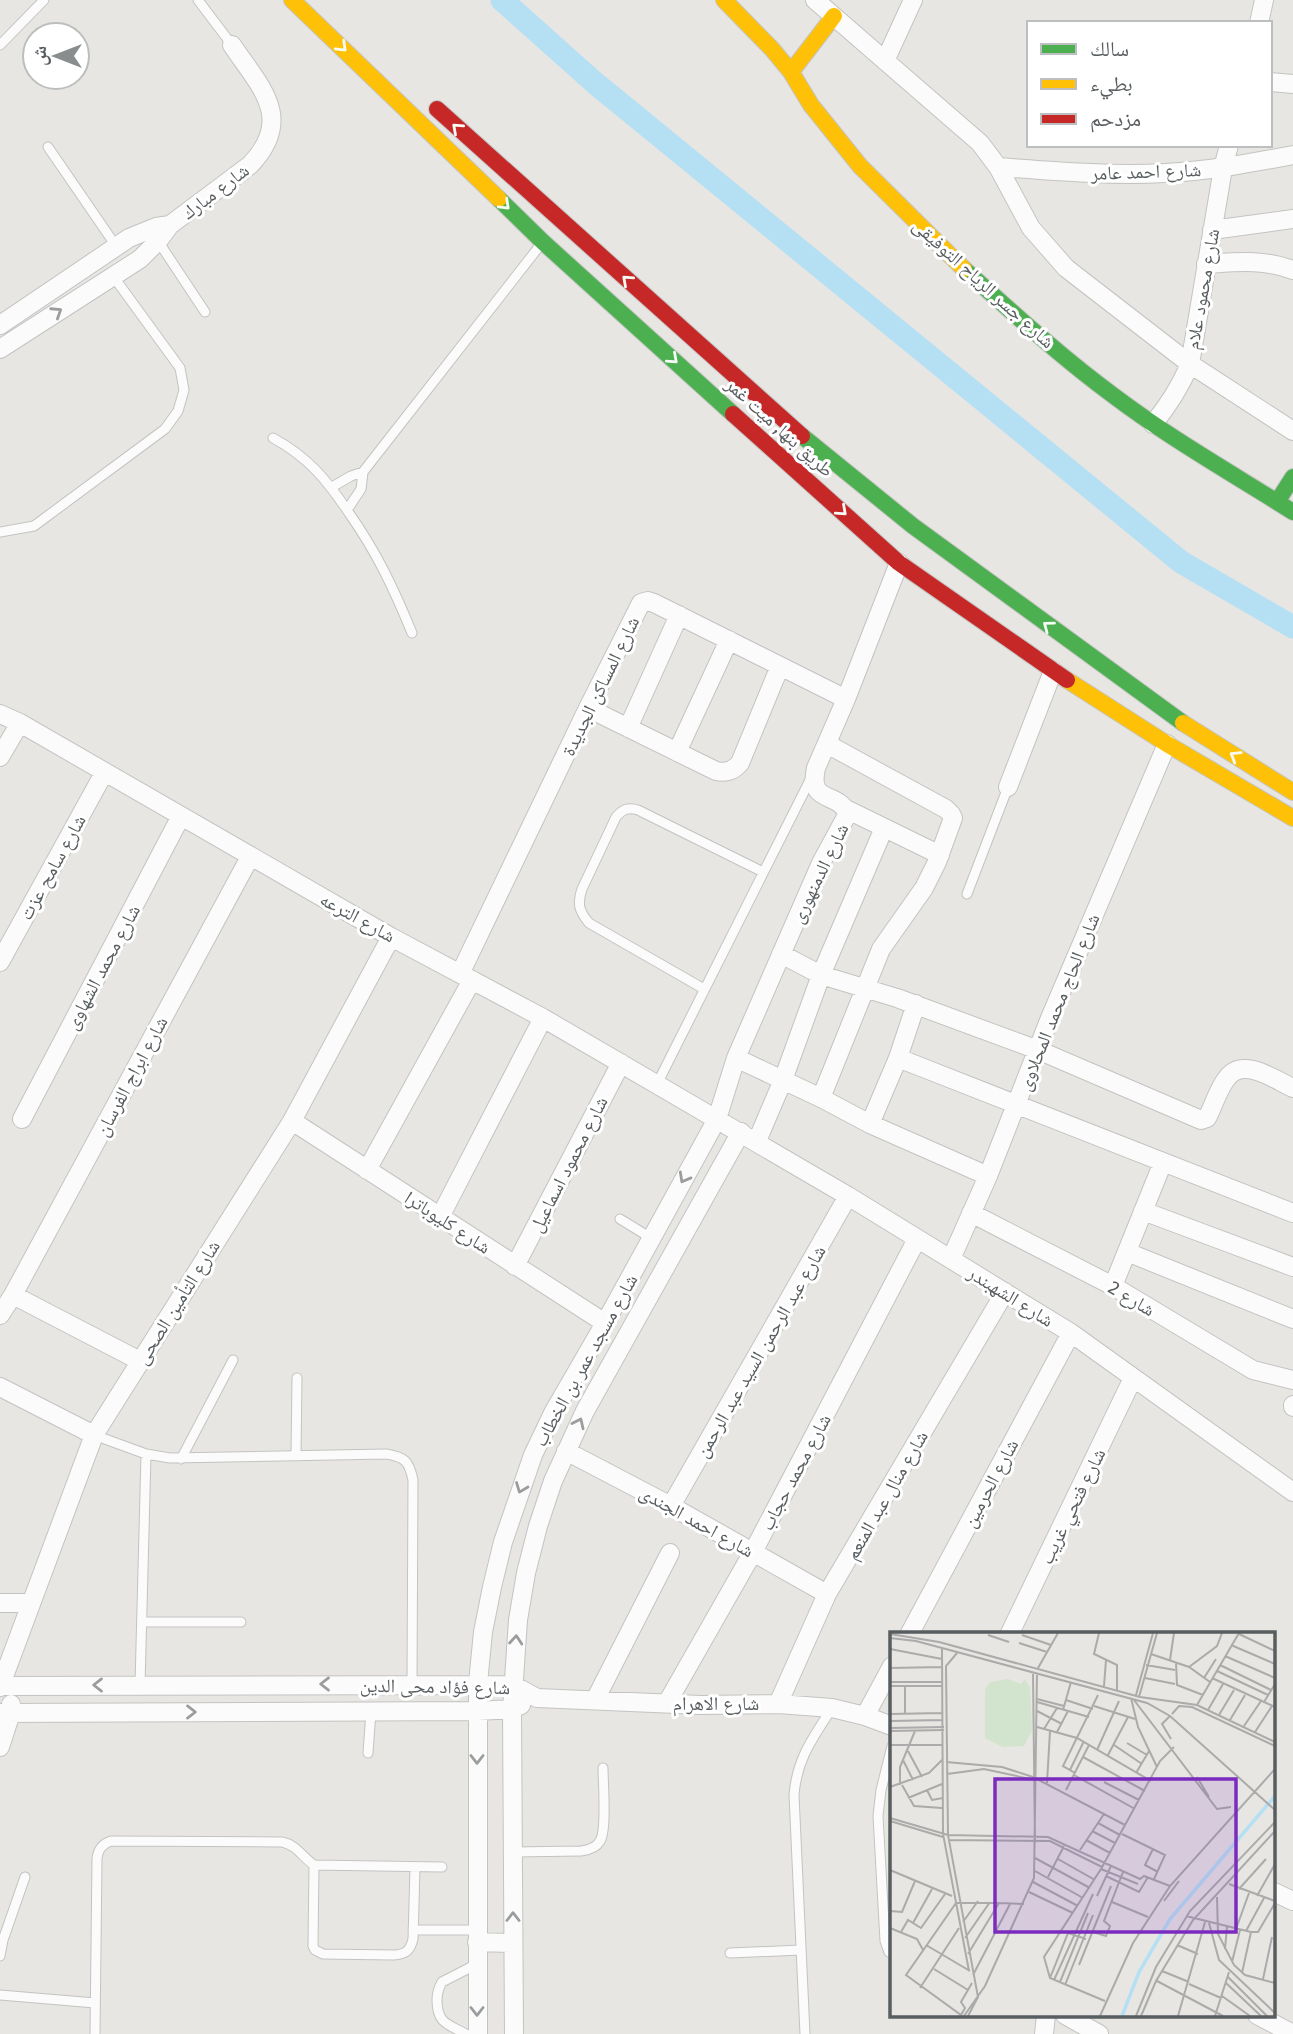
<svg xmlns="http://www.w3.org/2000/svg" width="1293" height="2034" viewBox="0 0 1293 2034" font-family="'Fira Sans','Noto Naskh Arabic',sans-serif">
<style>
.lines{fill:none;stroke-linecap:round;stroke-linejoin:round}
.canal{stroke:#b5e0f4;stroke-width:23}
.lane-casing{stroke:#c3c3c2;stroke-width:11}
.street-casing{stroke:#c3c3c2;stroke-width:20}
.fast-casing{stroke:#c4c5c4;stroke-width:18}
.slow-casing{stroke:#c4c5c4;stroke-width:18}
.jam-casing{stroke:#c4c5c4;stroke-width:18}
.lane{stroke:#fcfbfb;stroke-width:9}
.street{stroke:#fcfbfb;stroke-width:18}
.fast{stroke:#4caf50;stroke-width:16}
.slow{stroke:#ffc107;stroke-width:16}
.jam{stroke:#c62828;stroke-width:16}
.oneway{stroke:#f6fbf6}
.oneway2{stroke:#9a9c9e}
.labels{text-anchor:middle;stroke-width:6;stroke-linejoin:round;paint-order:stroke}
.street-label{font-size:19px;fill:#585d60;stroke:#fff}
.inset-river{fill:none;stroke:#b5e0f4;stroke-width:3.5}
.inset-road{fill:none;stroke:#aaabaa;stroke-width:2}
.view{fill:#7b2cbf;fill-opacity:0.15;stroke:#7b2cbf;stroke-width:3.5}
.inset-edge{fill:none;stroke:#585d60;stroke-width:3.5}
</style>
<rect width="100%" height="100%" fill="#e8e6e2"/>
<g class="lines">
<path class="canal" d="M502,0L595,83L1181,562L1293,627"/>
<defs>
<path id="lane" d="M198,0L232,45
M0,45L44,0
M48,147L116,246
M158,241L205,312
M273,438C308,457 327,480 349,513C377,553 393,587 412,633
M332,487L351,476L363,472
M347,510L361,489L363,472L538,248
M0,532L34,526L165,429L178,411L184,390L180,368L113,276
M967,894L1008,787
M704,989L589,923C579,911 577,904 582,889L616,817C623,809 628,807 638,810L763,872
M657,1084L812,776
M620,1219L651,1238
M94,1435L146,1454L170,1458L386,1454C405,1457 409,1461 413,1480L412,1684
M296,1456L297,1378
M181,1459L233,1360
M142,1622H241
M140,1685L146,1454
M892,1746L881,1790L878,1816L885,1941L889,1952L892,1954
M368,1753L371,1711
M513,1852L581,1851C589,1850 596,1848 600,1841C607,1830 603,1783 603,1768
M314,1865L313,1946L315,1950L323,1954L394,1955C406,1954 410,1951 413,1939L415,1867
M413,1930H477
M730,1953L801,1950
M0,1956L3,1940L25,1877
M0,1995L95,2003
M95,2034L97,1859C98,1849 102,1844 111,1841L282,1842C297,1845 302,1857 314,1865L442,1867
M466,2034C447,2024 437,2023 437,2000C437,1993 438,1989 442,1982L477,1964
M805,2034L794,1795C797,1758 813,1738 832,1708"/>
<path id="street" d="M815,0L980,143L998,167L1031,228L1066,268L1190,364L1293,431
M1259,23L1264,0
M885,61L913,0
M1270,82L1293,84
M998,167C1054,171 1110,176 1165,173C1209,171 1251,163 1293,155
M1212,230L1293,219
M1206,264C1238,262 1263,259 1293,270
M0,325L129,238L156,227L170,225
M0,349L140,259L158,241L170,225L250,165C295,118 260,87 232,45
M1153,424C1169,405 1180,387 1190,364L1223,168L1229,145
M588,708L716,771C727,773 733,771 740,763L780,666
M0,714L20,723L391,937L543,1018L848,1196L1071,1333L1293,1492
M628,728L679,615
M677,752L729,640
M0,757L20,723
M1008,787L1053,671
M846,809L940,855
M781,954L821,975L897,998L1038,1050L1201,1120L1207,1118C1214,1105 1218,1089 1227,1078C1243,1056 1275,1080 1293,1088
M0,962L104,773
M460,974L588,708L641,603L648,601L654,603L846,699
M736,1058L821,1098L870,1124L988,1176
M898,1058L1293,1213
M821,1098L881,949L924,888L937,862L953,818L951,814L946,809L827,744
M22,1119L181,816
M292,1121L605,1323
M870,1124L898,1058L916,1004
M757,1141L783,1080L821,975L884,828
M367,1170L472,980
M1143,1211L1293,1267
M971,1213L1113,1286L1253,1370L1293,1380
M440,1217L543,1018
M1127,1252L1293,1319
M951,1259L988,1176L1050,1018L1167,744
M515,1266L621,1063
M1113,1286L1163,1162
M13,1295L140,1361
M0,1315L13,1295L250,857
M0,1387L94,1435
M1293,1405V1407
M566,1451L671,1506L827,1594
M671,1506L848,1196
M0,1603H31
M910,1633L1071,1333
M1010,1633L1133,1378
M0,1686L513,1685L537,1698L700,1705L778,1704L832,1708L865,1716L892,1726
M0,1687L94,1435L292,1121L391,937
M595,1700L670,1553
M667,1703L753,1552L917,1239
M778,1704L827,1594L1005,1292
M0,1713L477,1711L512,1709L521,1705
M865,1716L892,1666
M0,1747L11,1713V1704
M1274,1892L1293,1901
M477,1942L513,1943
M1065,2015L1099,2034
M1257,2015L1293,2034
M478,2034V1683L483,1632L492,1587L503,1542L533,1455L553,1413L605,1323L717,1119L736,1058L821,863L847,815V812C836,791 808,804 816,768L846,699L899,563
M514,2034L512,1709L518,1620L526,1573L538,1526L553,1481L585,1411L741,1132
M1044,2034L1046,2015"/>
<path id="fast" d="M499,199L543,242L733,414
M964,269C1012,312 1062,358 1114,396C1171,439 1233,474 1293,512
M802,436L913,526L1183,723
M1277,502L1293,477"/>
<path id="slow" d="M292,0L499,199
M724,0L772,49L791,72L811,105L860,166L964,269
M791,72L834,16
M1067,680L1167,744L1293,818
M1183,723L1293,792"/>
<path id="jam" d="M437,109L802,436
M733,414L899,563L1067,680"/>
</defs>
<use href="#lane" class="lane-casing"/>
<use href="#street" class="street-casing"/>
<use href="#fast" class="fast-casing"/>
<use href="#slow" class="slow-casing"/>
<use href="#jam" class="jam-casing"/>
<use href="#lane" class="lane"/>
<use href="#street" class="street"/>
<use href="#fast" class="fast"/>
<use href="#slow" class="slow"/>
<use href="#jam" class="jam"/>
</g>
<defs><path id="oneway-chevron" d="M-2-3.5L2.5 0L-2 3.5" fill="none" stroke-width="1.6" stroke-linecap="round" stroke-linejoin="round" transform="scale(1.75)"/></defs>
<g class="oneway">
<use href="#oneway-chevron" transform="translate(342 47) rotate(44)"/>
<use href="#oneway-chevron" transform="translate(457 128) rotate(-138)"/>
<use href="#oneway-chevron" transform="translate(505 205) rotate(44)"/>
<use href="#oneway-chevron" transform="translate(627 280) rotate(-138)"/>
<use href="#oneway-chevron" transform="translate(673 359) rotate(42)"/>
<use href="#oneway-chevron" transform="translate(842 511) rotate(42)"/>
<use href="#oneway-chevron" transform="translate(1048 626) rotate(-143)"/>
<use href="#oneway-chevron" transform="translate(1235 756) rotate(-148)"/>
</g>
<g class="oneway2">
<use href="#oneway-chevron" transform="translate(57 312) rotate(-33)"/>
<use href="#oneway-chevron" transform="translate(684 1178) rotate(119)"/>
<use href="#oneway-chevron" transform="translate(579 1423) rotate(-65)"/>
<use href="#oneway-chevron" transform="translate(521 1488) rotate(111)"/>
<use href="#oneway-chevron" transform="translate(516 1640) rotate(-85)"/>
<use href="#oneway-chevron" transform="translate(325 1684) rotate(180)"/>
<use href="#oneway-chevron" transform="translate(98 1685) rotate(180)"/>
<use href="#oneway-chevron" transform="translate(191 1712)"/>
<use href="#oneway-chevron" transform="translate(477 1759) rotate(90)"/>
<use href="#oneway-chevron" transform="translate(513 1917) rotate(-90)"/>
<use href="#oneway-chevron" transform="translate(477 2011) rotate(90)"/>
</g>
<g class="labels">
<g class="street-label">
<text transform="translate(1146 171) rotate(-2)" y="7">شارع احمد عامر</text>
<text transform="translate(215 191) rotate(-37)" y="7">شارع مبارك</text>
<text transform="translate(984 283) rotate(42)" y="7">شارع جسر الرياح التوفيقى</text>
<text transform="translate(1202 289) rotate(-80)" y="7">شارع محمود علام</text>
<text transform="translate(780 427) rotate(42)" y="7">طريق بنها, ميت غمر</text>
<text transform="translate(600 686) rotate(-64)" y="7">شارع المساكن الجديدة</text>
<text transform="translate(52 867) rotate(-61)" y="7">شارع سامح عزت</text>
<text transform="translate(819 873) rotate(-64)" y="7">شارع الدمنهورى</text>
<text transform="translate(358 917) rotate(29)" y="7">شارع الترعه</text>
<text transform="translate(102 967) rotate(-62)" y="7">شارع محمد الشهاوى</text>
<text transform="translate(1058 1002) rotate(-68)" y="7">شارع الحاج محمد المحلاوى</text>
<text transform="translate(131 1076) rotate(-62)" y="7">شارع ابراج الفرسان</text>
<text transform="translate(568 1164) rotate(-63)" y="7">شارع محمود اسماعيل</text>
<text transform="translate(448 1222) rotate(33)" y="7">شارع كليوباترا</text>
<text transform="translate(1011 1296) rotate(32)" y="7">شارع الشهبندر</text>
<text transform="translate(1132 1298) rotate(31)" y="7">شارع 2</text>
<text transform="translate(177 1302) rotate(-58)" y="7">شارع التأمين الصحى</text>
<text transform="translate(760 1351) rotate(-60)" y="7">شارع عبد الرحمن السيد عبد الرحمن</text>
<text transform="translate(585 1360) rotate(-61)" y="7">شارع مسجد عمر بن الخطاب</text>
<text transform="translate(795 1472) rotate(-62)" y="7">شارع محمد حجاب</text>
<text transform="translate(990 1483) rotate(-62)" y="7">شارع الحرمين</text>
<text transform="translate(886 1495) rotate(-60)" y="7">شارع منال عبد المنعم</text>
<text transform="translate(1072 1506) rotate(-64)" y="7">شارع فتحي غريب</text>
<text transform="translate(697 1521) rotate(29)" y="7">شارع احمد الجندى</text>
<text transform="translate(435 1686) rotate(1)" y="7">شارع فؤاد محى الدين</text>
<text x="716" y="1710">شارع الاهرام</text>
</g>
</g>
<g transform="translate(890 1632)">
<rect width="385" height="385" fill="#e8e6e2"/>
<path d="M118,47L131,52L135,47L140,56L142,99L134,114L113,115L95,106V58L100,50Z" fill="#d2e4cd"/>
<path class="inset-river" d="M232,384L249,340L280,287L385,164"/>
<path class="inset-road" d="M209,1L204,22L227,33V58M0,2L49,10L250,65M349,2L385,19M98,3L119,10M132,3L161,13M0,6L26,9L257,71L280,84L385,178M129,11L157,20M341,13L385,32M0,17L52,27M52,17L53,202L79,339M67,21L56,34L58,203L88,365L78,384M261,22L299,35L320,50M335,24L385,46M280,28L284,1M286,30L287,53L313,63M256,33L285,38M330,33L381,58M299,35L327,14L332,1M0,36L52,35M148,36L168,1M327,39L378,63M143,42L145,211M255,46L285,52M314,46L326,27M322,46L385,75M0,50H52M0,54H52M15,54V82M214,54L216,28M246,63L263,1M249,65L267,1M250,65L307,73L385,110M241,66L248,95L267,135M147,67L174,74M176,68L203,77M244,68L327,177L341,175M147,70L199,85M374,70L385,52M307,73L349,1M204,74L245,87M173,78L181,50M318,78L333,52M147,79L172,92M0,82L52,81M282,82L289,74L302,75L385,114M329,83L344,58M280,84L272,92L281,107M340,88L355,63M0,89L52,88M354,94L371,69M147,95L187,106L261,149M0,96L54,95M154,97L167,76M0,99L54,98M167,100L178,79M365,100L382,74M237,111L257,123M0,113H52M224,113L252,132M207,118L229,69M18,119L32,145M218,123L238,85M193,125L255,159M13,128L23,148M56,130L112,135L143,145L235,193M180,138L194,109M185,141L173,134L208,63M246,141L259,119M57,142L94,137L145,148M184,143L245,177M307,145L319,165M214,150L249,168M157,151L160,99M10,153V135L25,99M12,153L24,174L52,176M0,155L39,141L52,128M37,158L42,168L53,166M176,158L199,113M18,166L52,152M0,186L58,203L158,205L250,247L254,244L280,254M0,189L53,205M208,191L230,203M202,199L225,211M232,202L275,223L264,247M59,208L160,209L212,235M196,208L220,221M263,217L255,233L268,240M190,218L214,182M145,226L200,256M168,227L205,248M211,237L248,252M0,238L62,264M145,239L193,266M216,244L249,260L258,245M158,245L174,214M143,250L188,274M339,252L385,269M349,257L376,227M139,260L183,281M207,264L221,234M367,264L385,232M327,265L328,302L344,333L355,343L385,351M274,269L289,249M222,270L258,285M0,279L12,280L25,249M296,284L361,300L352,341M73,290L88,269M23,291L42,257M319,291L329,328L385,381M0,296L27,307L33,318M346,297L359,261M356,299L374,266M11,300L18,288L31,296L55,262M203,300L216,304L220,294L214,289L233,240M361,300H368L385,271M75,306L100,270M36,313L80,339M287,313L308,322M335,317L337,295M78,322L109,271L134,272M342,330L350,298M189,333L221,254M44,337L78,358M272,339L299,350M83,343L120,272M338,345L377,384M160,346L178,301L196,307M373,347L382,305M164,348L203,262M267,349L333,384M170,350L198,281M82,351L71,370L75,376L71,383L16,343L66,271H109M336,351L371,384M299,352L331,366M175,353L203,283M30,356L69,296M332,364L360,384M215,369L160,346L154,325L211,237L270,129L284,115M74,384L95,354L144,246L147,41M210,384L243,311L280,254L385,137M246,384L266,335L300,279L385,190M251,384L266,349L303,288L385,199M288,384L315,290M325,384L339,340"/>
<path class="view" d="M105,147H346V300H105Z"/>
<rect width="385" height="385" class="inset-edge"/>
</g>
<rect x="1027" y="21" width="245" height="126" fill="#ffffff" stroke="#bcbebf" stroke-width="2"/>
<rect x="1041" y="44" width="35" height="10" fill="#4caf50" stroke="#bcbebf" stroke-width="2"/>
<text x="1090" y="56" font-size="21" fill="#585d60">سالك</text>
<rect x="1041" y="79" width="35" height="10" fill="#ffc107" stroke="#bcbebf" stroke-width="2"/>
<text x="1090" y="91" font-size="21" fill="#585d60">بطيء</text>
<rect x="1041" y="114" width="35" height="10" fill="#c62828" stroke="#bcbebf" stroke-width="2"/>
<text x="1090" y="126" font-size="21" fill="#585d60">مزدحم</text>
<g transform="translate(56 56) rotate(270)"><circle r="33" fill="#ffffff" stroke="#bcbebf" stroke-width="2"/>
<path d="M0-5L12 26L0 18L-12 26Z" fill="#8a8d8e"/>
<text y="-10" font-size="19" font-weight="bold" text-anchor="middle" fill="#585d60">ش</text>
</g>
</svg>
